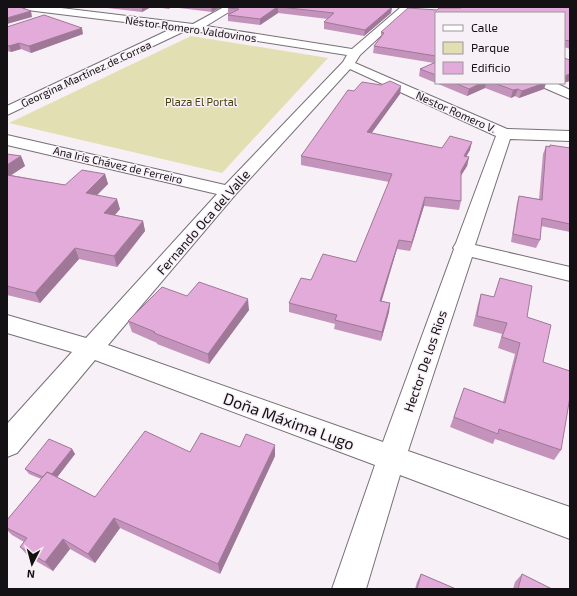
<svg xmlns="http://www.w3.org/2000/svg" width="577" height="596" viewBox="0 0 577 596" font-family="'Exo 2',sans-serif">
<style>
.green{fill:#e2dfb2}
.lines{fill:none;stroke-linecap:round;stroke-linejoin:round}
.street-casing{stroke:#777076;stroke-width:2}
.street{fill:#fff;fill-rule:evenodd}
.wall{fill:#c393bb}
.shaded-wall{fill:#9f7898}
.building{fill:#e3abd9;stroke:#9f7898}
.labels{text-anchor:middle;stroke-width:3;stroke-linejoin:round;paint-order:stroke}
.far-street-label{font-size:11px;fill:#131113;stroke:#f8f0f7}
.far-park-label{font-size:11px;fill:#46420c;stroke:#f8f0f7}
.street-label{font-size:13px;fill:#131113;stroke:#f8f0f7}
.near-street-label{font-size:16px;fill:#131113;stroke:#f8f0f7}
</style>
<rect width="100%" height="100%" fill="#f8f0f7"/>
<path class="green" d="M191,36L328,58L222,173L9,123Z"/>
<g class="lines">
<defs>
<path id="street" d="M22,7H53L193,24L224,7H237L206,26L352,49L401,7H412L360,55L355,63L507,129L570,131V141L510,139L475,245L570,267V281L472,257L408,451L570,507V539L400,475L366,589H332L375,465L95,360L17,453L7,457V424L72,352L7,333V315L86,338L217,194L7,145V135L225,185L343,62L347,55L187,30L7,115V106L173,28L27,10ZM350,69L496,136L456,243L453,248L454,249L383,442L108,345L235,195Z
M538,83H556L570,90V99L540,86Z"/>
</defs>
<use href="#street" class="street-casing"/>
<use href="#street" class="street"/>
</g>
<path class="wall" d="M99,7H151L142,12Z
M155,7H221L212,12L171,7L169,9Z
M229,7H392L391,13L364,36L324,29V22L328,19L278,13L260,25L228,21V15L230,14H228V8Z
M430,7H570V49L564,47V13H436V83H546L544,89L519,98L515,96L511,98L485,88L467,96L419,76L420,69L434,63L373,53L374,46L381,37V32L437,10L446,8Z
M7,27L83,34L31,53L21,49L11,52L7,51Z
M381,85L401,86L400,94L371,133L442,148L470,150L466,156L469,157L467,166L461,175V201L459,210L424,206L410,251L397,249L381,301L390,303L389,312L381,341L334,329L335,324L289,312V303L311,280L356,262L389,182L301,165V156L354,91Z
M550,145L570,148V232L541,226L540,240L536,248L511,242L517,203L519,196L539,199L543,154L546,146L549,147Z
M7,154L21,156L25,166L11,175L65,185L105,174L108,184L97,195L120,209L115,215L143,221L145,231L117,267L79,259L40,303L7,295Z
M500,278L527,317L543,362L561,450L554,460L495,439L493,444L450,427L464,388L503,402L515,354L498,348L502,334L473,326L478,304L481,294L494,297Z
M187,296L249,310L209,364L157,344V343L132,332L128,321Z
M240,447L275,456L220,574L120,528L95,563L70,549L53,571L29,557L20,547L24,542L12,535L7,530V520L41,479L29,474L25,469L72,449L75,454L57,477L95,497L190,452Z
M421,574L456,589H415L417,582Z
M522,574L552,589H513L515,582Z"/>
<path class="shaded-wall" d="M142,7H151L142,12Z
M211,7H221L212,12Z
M278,7V13L260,25V19Z
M392,7L391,13L364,36L365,30Z
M31,11L32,17L7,24V18Z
M82,28L83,34L31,53L29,46Z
M19,43L21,49L11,52L9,46Z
M570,74V81L564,83V76Z
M481,83H486L485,88L467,96L469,89Z
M544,83H546L544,89L519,98L522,91Z
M401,86L400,94L366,141L367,132Z
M518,89L515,96L511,98L513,90Z
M472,142L470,150L462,164L464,156Z
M21,156L25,166L7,178V165Z
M469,157L467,166L459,179L461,171Z
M105,174L108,184L89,203L86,193Z
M425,197L424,206L410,251L412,242Z
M117,199L120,209L107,224L104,213Z
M143,221L145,231L117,267L114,256Z
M399,240L397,249L379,310L380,301Z
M75,248L79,259L40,303L35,293Z
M248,299L249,310L209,364L208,354Z
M390,303L389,312L381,341L382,332Z
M275,445V456L220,574L218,564Z
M72,449L75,454L52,484L48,479Z
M114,518L120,528L95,563L88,554Z
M63,539L70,549L53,571L45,562Z"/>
<path class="building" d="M7,7H20L31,11L7,18Z
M229,7H277L260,19L228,15L239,9L228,8Z
M280,7H392L365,30L324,22L334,13Z
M462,7H570V41L564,40V13H436V56L374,46L384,33L381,32L408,8L437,10L439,8H461Z
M44,15L82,28L29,46L19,43L9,46L7,45V27Z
M564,58L570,60V74L564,76Z
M436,62V75L420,69Z
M390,81L401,86L367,132L442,148L450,136L472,142L464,156L469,157L461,171V201L425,197L412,242L399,240L380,301L390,303L382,332L335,320L337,315L289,303L301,278L311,280L323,254L356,262L392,174L301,156L348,90L354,91L362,82L381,85Z
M455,83H481L469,89Z
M494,83H544L522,91L518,89L513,90Z
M550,145L570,148V224L542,218L540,240L513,234L519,196L542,200L546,146L550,147Z
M7,154L21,156L7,165Z
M82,170L105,174L86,193L117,199L104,213L143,221L114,256L75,248L35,293L7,286V175L65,185Z
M500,278L532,286L527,317L551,325L543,362L570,371V397L561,450L499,429L498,434L454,417L464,388L505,403L520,343L502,337L507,323L477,316L481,294L494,297Z
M199,282L248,299L208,354L154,333L155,332L128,321L162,287L187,296Z
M145,431L190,452L201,433L240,447L246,434L275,445L218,564L114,518L88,554L63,539L45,562L20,547L27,538L7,528V520L47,472L95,497Z
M49,439L72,449L52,474L47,472L43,477L25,469Z
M421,574L456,589H417Z
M522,574L552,589H518Z"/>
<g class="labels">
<g class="far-street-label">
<text transform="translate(191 29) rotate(8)" y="4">Néstor Romero Valdovinos</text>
<text transform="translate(86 74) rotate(-25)" y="4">Georgina Martínez de Correa</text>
<text transform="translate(456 112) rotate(24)" y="4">Nestor Romero V.</text>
<text transform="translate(118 165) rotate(13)" y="4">Ana Iris Chávez de Ferreiro</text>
</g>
<g class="far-park-label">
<text x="201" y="106">Plaza El Portal</text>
</g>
<g class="street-label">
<text transform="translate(203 222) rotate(-49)" y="5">Fernando Oca del Valle</text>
<text transform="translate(425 361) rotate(-71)" y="5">Hector De los Rios</text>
</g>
<g class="near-street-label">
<text transform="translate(289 421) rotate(20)" y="6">Doña Máxima Lugo</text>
</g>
</g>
<rect width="577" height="596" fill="none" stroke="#131113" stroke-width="16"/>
<rect x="435" y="12" width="130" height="72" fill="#f8f0f7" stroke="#9c979c"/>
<rect x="443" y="25" width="20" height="6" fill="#ffffff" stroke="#9c979c"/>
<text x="471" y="32" font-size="12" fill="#131113">Calle</text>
<rect x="443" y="42" width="20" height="12" fill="#e2dfb2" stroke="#9c979c"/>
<text x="471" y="52" font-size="12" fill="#131113">Parque</text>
<rect x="443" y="62" width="20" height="12" fill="#e3abd9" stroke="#9c979c"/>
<text x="471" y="72" font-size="12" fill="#131113">Edificio</text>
<g transform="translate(32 564) rotate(186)" stroke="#f8f0f7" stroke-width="3" paint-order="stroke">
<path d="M0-3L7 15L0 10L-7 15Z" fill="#131113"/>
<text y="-6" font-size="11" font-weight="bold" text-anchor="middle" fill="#131113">N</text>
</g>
</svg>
